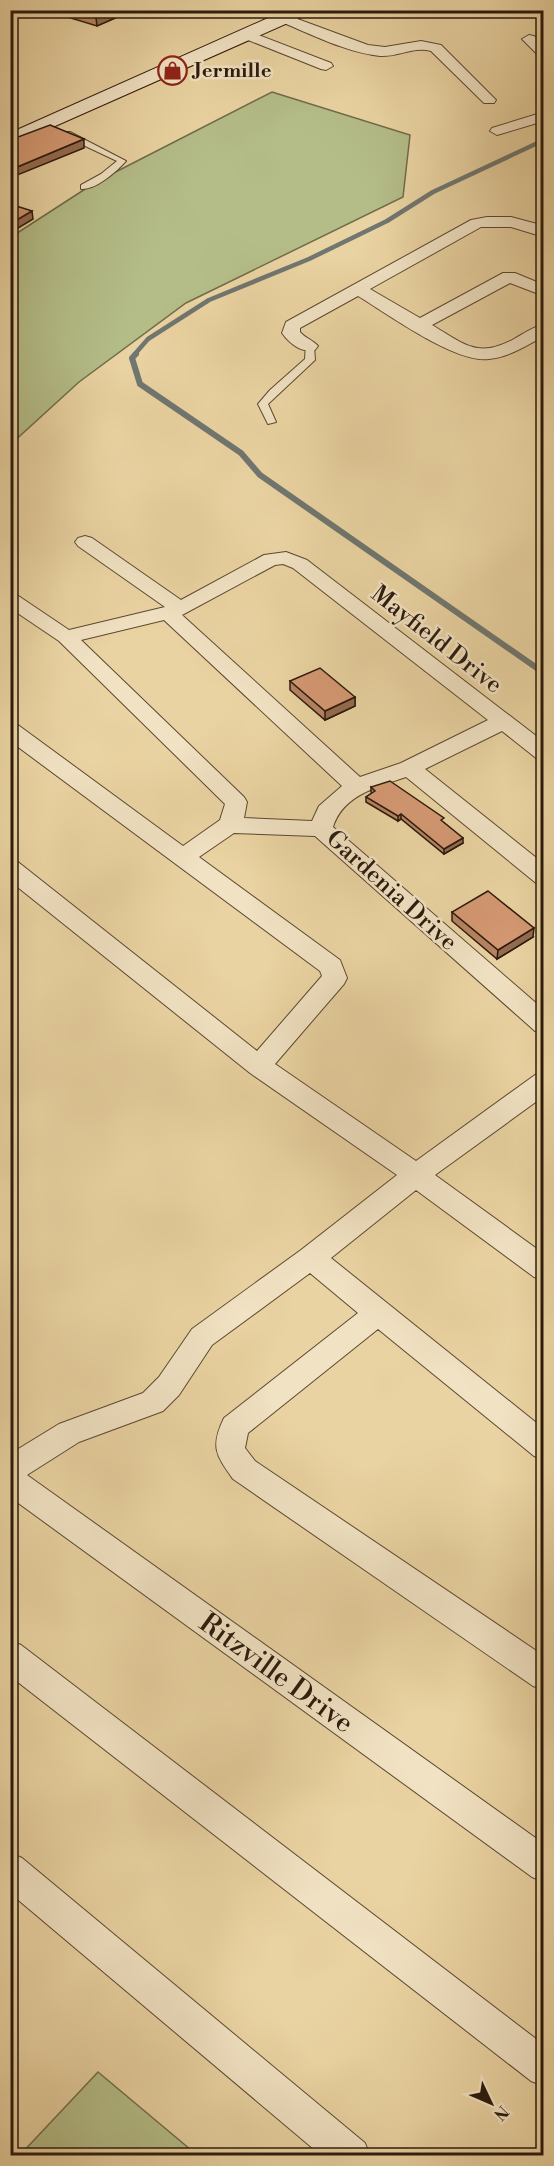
<svg xmlns="http://www.w3.org/2000/svg" width="554" height="2166" viewBox="0 0 554 2166" font-family="'Libre Bodoni',serif">
<style>
.green{fill:#b4bd88;stroke:#706c4a;stroke-width:1.5}
.lines{fill:none;stroke-linecap:round;stroke-linejoin:round}
.stream-far1{stroke:#707670;stroke-width:4.5}
.stream{stroke:#707670;stroke-width:6}
.lane-casing{stroke:#5b4832;stroke-width:2}
.street-casing{stroke:#5b4832;stroke-width:2}
.secondary-casing{stroke:#2b1a0d;stroke-width:2}
.lane{fill:#f1e2c3;fill-rule:evenodd}
.street{fill:#f1e2c3;fill-rule:evenodd}
.secondary{fill:#f1e2c3;fill-rule:evenodd}
.wall{fill:#b78463;stroke:#2b1a0d;stroke-width:1.5}
.shaded-wall{fill:#956b50;stroke:#2b1a0d;stroke-width:1.5}
.building{fill:#d59973;stroke:#2b1a0d;stroke-width:1.5}
.labels{text-anchor:middle;stroke-width:5;stroke-linejoin:round;paint-order:stroke}
.far-poi-label{font-size:20px;font-weight:bold;fill:#2b1a0d;stroke:#f1e2c3;text-anchor:start}
.street-label{font-size:24px;fill:#2b1a0d;stroke:#f1e2c3}
.near-street-label{font-size:28px;fill:#2b1a0d;stroke:#f1e2c3}
</style>
<rect width="100%" height="100%" fill="#ead3a2"/>
<filter id="stains"><feTurbulence type="fractalNoise" baseFrequency=".00333" numOctaves="4"/><feColorMatrix values="0 0 0 0 .2 0 0 0 0 .09 0 0 0 0 .02 0 0 0 .5 -.17"/></filter>
<radialGradient id="worn" r=".72"><stop offset=".6" stop-color="#630" stop-opacity="0"/><stop offset="1" stop-color="#630" stop-opacity=".3"/></radialGradient>
<path class="green" d="M272,92L410,135L403,197L186,303L79,382L11,444V237L96,182Z
M98,2072L197,2155H20Z"/>
<g class="lines">
<path class="stream-far1" d="M134,355L148,339L209,300L309,259L387,221L433,192L544,140"/>
<path class="stream" d="M136,354L132,358L140,384L241,453L260,475L544,673"/>
<defs>
<path id="lane" d="M64,132H70L126,161C116,172 96,190 81,189V185L101,174L117,161L64,136Z
M306,344L314,346L315,360L268,404L276,422L268,424L258,404L270,390L305,359Z"/>
<path id="street" d="M284,14L368,45L385,47L421,41L441,45L496,100L494,103H484L431,51C414,46 398,57 380,56C345,52 311,34 279,21L277,18Z
M248,31L331,63L333,66L326,70L321,69L243,38L241,35L243,32Z
M529,35L534,36L544,45V57L539,56L522,39Z
M544,112V121L497,135L490,131L492,128Z
M487,217H511L541,225L544,226V237L511,227H481L370,289L420,318L503,273H515L544,285V296L510,283L432,325C464,344 478,359 514,339C523,334 533,327 544,324V336C526,346 509,357 489,359C456,364 388,314 358,296L300,328V332C305,338 313,340 318,346L315,350C301,353 290,344 282,333L286,322L471,220Z
M85,536L92,538L181,600L264,555L286,552L307,560L544,742V760L536,758L502,731L425,769L544,864V885L536,883L406,777C377,787 343,795 333,827L544,1010V1034L535,1031L315,836L234,833L199,857L340,960L347,978L344,984L275,1064L416,1161L535,1075L544,1073V1096L435,1175L544,1254V1280L534,1277L416,1190L331,1258L544,1429V1460L534,1456L378,1329L248,1433L245,1448L255,1461L544,1656V1690L533,1686L233,1479C216,1455 210,1447 224,1418L358,1313L310,1273L212,1345L179,1395L163,1411L79,1442L27,1475L544,1844V1882L532,1877L10,1497V1454L59,1424L143,1393L159,1377L192,1329L301,1250L397,1175L250,1073L10,881V860L18,862L257,1051L322,976L320,971L10,741V723L18,725L183,846L220,820L225,804L59,641L10,608V593L17,595L69,630L165,607L78,546L75,542L78,538ZM283,564L293,568L488,720L401,763L360,777L182,615L275,565ZM164,620L342,786L319,806L312,821L244,818L247,802L244,797L81,640Z
M10,1641L21,1645L544,2045V2086L531,2081L10,1676Z
M10,1853L22,1858L365,2143L370,2156H322L10,1893Z"/>
<path id="secondary" d="M286,10H310L308,14L10,146V133Z"/>
</defs>
<use href="#lane" class="lane-casing"/>
<use href="#street" class="street-casing"/>
<use href="#secondary" class="secondary-casing"/>
<use href="#lane" class="lane"/>
<use href="#street" class="street"/>
<use href="#secondary" class="secondary"/>
</g>
<path class="wall" d="M64,10H129V12L97,26L64,16Z
M290,681L355,697V706L325,720L290,690Z
M371,787L444,823L463,843L444,854L401,819L398,821L366,802V797L372,793L371,792Z
M452,912L533,937L497,959L452,921Z"/>
<path class="shaded-wall" d="M114,10H129V12L97,26L96,18Z
M84,139V148L10,178V170Z
M32,211L33,219L10,233V224Z
M355,697V706L325,720V711Z
M401,814V819L398,821V816Z
M463,838V843L444,854V849Z
M534,928L533,937L497,959L498,950Z"/>
<path class="building" d="M71,10H114L96,18Z
M50,125L84,139L10,170V140Z
M10,204L32,211L10,224Z
M320,668L355,697L325,711L290,681Z
M390,781L444,818L441,820L463,838L444,849L401,814L398,816L366,797L375,791L371,787Z
M488,891L534,928L498,950L452,912Z"/>
<defs>
<symbol id="shop-ring" viewBox="-11 -11 22 22"><circle r="9.5" fill="#f1e2c3" stroke="#8f2418" stroke-width="1.5"/><path d="M-5-2.5h2.3a2.7 3.5 0 0 1 5.4 0H5L5.5 6h-11ZM-1.5-2.5h3a1.5 2.3 0 0 0-3 0Z" fill="#8f2418"/></symbol>
</defs>
<g fill-rule="evenodd">
<use href="#shop-ring" x="156" y="54" width="33" height="33"/>
</g>
<g class="labels">
<g class="far-poi-label">
<text x="194" y="77">Jermille</text>
</g>
<g class="street-label">
<text transform="translate(437 639) rotate(38)" y="8">Mayfield Drive</text>
<text transform="translate(392 890) rotate(42)" y="8">Gardenia Drive</text>
</g>
<g class="near-street-label">
<text transform="translate(277 1672) rotate(36)" y="10">Ritzville Drive</text>
</g>
</g>
<rect width="554" height="2166" fill="none" stroke="#ead3a2" stroke-width="36"/>
<rect x="12" y="12" width="530" height="2142" fill="none" stroke="#2b1a0d" stroke-width="3"/>
<rect x="18" y="18" width="518" height="2130" fill="none" stroke="#2b1a0d" stroke-width="1.5"/>
<g transform="translate(491 2103) rotate(134)" stroke="#f1e2c3" stroke-width="4.5" paint-order="stroke">
<path d="M0-4.5L10 22L0 15L-10 22Z" fill="#2b1a0d"/>
<text y="-9" font-size="16" font-weight="bold" text-anchor="middle" fill="#2b1a0d">N</text>
</g>
<rect width="100%" height="100%" filter="url(#stains)"/>
<rect width="100%" height="100%" fill="url(#worn)"/>
</svg>
